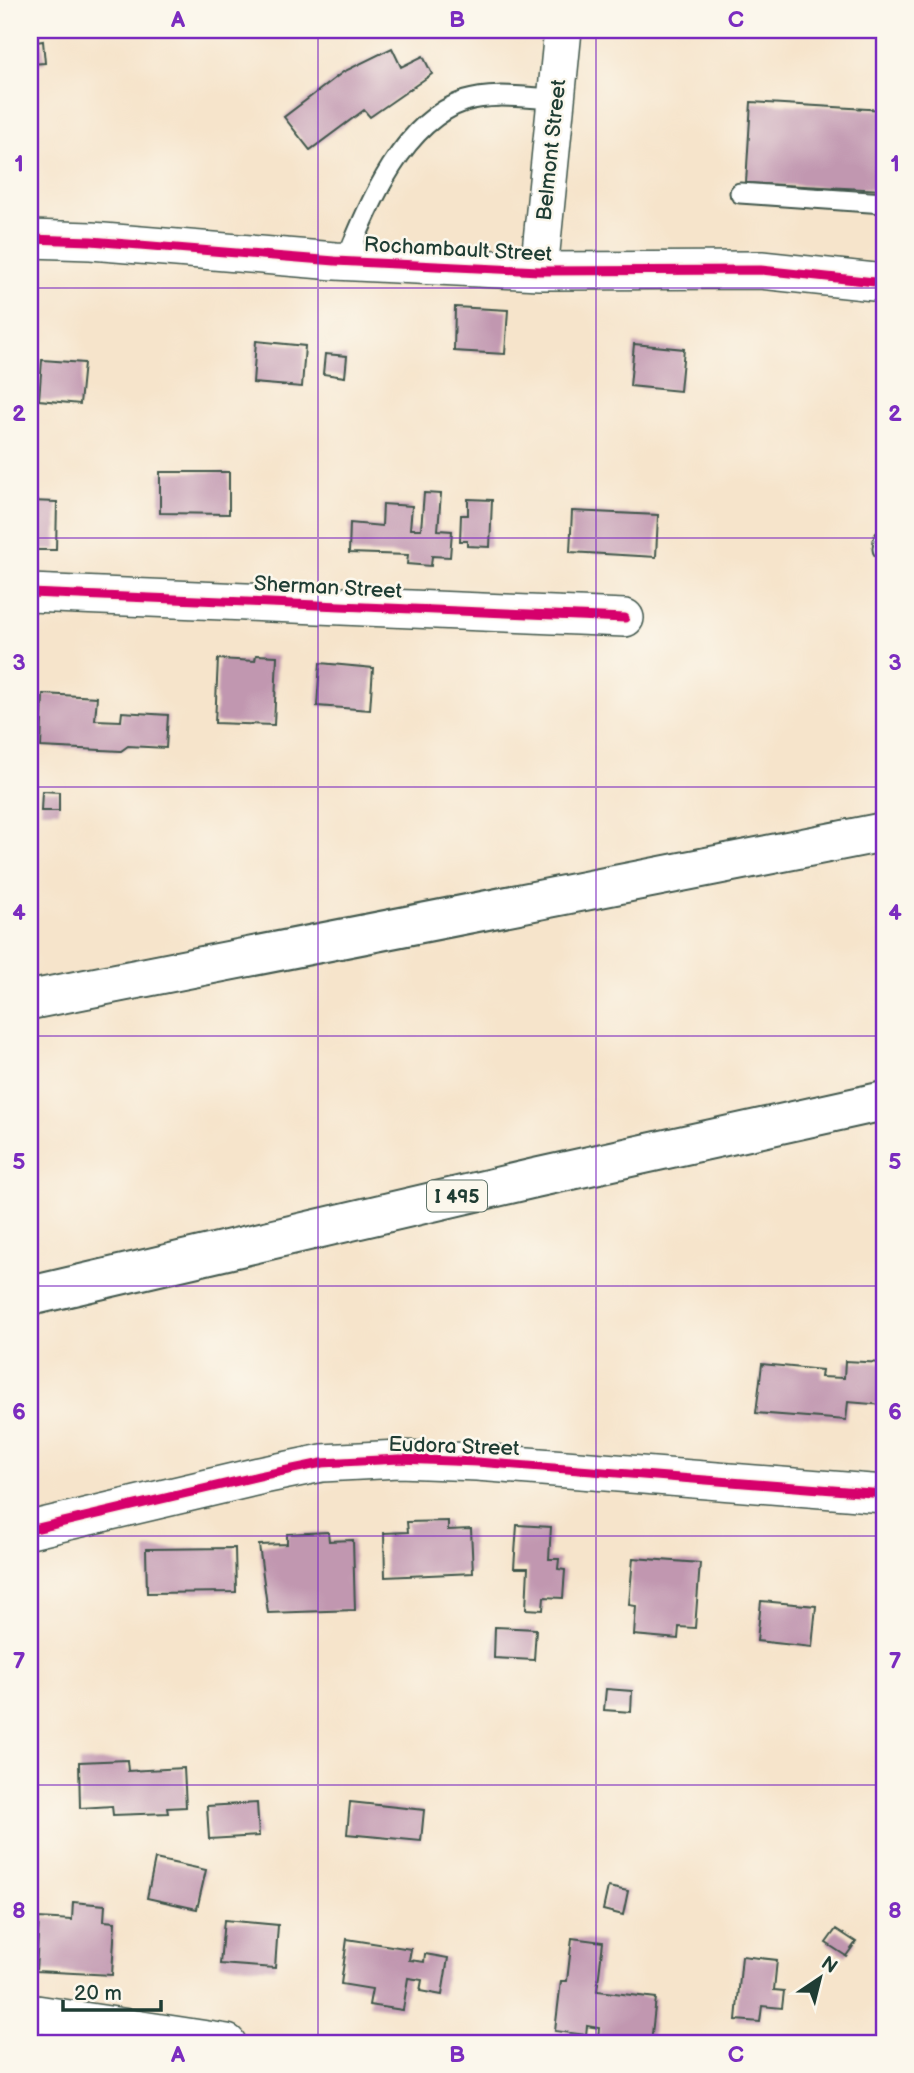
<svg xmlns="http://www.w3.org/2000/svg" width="914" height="2073" viewBox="0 0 914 2073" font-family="'Balsamiq Sans',sans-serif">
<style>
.building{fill:#c197b0}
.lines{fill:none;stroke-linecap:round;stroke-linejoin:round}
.service-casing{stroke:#3f564b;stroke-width:23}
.minor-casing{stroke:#3f564b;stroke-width:40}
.motorway-casing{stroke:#3f564b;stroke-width:42}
.service{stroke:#fff;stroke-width:19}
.minor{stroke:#fff;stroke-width:37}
.motorway{stroke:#fff;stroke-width:38}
.cycleway-casing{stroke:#fbf7ec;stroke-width:13}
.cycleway{stroke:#d6006c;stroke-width:9}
.grid{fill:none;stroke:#7b2cbf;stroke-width:2;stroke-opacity:0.55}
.labels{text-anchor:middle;stroke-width:5;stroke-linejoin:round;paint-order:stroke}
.shield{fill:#fbf7ec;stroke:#61756b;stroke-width:2}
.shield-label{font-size:19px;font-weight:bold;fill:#1f3d34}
.street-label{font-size:21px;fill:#1f3d34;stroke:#fbf7ec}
.neatline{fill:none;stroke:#7b2cbf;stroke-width:2.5}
.grid-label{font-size:23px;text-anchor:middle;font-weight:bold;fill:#7b2cbf}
</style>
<rect width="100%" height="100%" fill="#fbf7ec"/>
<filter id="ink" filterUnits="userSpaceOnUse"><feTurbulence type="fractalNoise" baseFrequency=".0143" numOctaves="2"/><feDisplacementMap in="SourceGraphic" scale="14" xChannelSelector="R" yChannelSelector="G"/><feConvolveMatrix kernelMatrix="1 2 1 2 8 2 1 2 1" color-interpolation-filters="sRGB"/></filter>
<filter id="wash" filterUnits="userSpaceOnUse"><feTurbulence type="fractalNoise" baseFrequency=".00686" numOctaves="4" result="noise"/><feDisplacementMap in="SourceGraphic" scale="28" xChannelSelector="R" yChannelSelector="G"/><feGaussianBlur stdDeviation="1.57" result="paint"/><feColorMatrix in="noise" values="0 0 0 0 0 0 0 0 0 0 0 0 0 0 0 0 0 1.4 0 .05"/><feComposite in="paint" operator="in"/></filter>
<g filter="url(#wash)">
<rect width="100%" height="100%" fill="#f6e4cb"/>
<g id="blocks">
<path class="building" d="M43,41L45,63L30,64V43Z
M392,48L401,67L423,56L432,74L370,117L364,110L310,150L284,117L343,72Z
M751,102L884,110V190L746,183Z
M455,307L508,310L505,354L454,351Z
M256,341L305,346L302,387L253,383Z
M634,344L684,349L680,391L630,386Z
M325,354L347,356L345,377L323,374Z
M42,360L84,363L80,404L39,400Z
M160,472H229V514L160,513Z
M424,493L441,494L438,530L452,531L450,557L432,556L431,566L407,564L408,555L349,553L350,523L382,526L383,504L412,506L410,529H421Z
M468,499L492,500L490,547L467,546V541H460L461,515H468Z
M30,501L57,502L56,550H30Z
M572,511L658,515L656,557L570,552Z
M256,655L277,656L274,725L215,723L218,659L255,661Z
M320,663L373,668L370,710L317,706Z
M43,694L97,697L95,720L121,721L122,712L168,715L166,748L128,746L121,751L41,747Z
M42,791L59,792V811H41Z
M845,1361L884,1363V1405L848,1402L846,1420L756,1413L762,1364L822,1370L821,1377L844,1378Z
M448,1521V1530L471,1529L473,1573L385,1577L384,1533L408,1532L407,1522Z
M517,1525L551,1527L549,1559H559L558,1569L565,1570L563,1598L544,1597L543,1610L526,1609L528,1568H514Z
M328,1532L329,1541L353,1540L355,1610L268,1613L259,1545L287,1544V1534Z
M235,1548L236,1592L147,1593L146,1549Z
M633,1558L700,1563L695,1628L679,1627L678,1639L634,1635L636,1606L629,1605Z
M761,1601L816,1606L812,1647L757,1641Z
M495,1627L536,1629L534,1660L494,1658Z
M606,1689L632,1691L631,1712L604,1710Z
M127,1760L128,1771L184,1768L186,1807L167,1808L168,1813L113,1815L112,1806L80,1808L79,1762Z
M350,1802L424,1810L421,1841L347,1834Z
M257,1803L259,1836L209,1839L207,1806Z
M155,1859L206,1870L197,1909L147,1898Z
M608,1887L628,1891L623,1915L603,1910Z
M73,1902L105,1905L104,1921L115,1922L112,1975L36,1971L39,1918L72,1920Z
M224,1920L278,1925L275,1968L220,1964Z
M836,1929L856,1942L846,1956L826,1943Z
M572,1938L603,1942L597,1991L656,1998L651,2043L598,2037L599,2028L587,2026L586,2035L555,2031L561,1981H567Z
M347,1939L411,1949L409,1960L424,1962L425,1954L448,1958L442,1995L420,1991L422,1980L408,1978L403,2010L369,2005L372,1989L341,1984Z
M742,1956L777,1960L774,1990L784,1991L782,2008L762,2006L760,2022L736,2020Z"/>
</g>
</g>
<g filter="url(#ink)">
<use href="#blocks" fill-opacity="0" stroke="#3f564b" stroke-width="2"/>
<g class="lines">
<defs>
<path id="service" d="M740,193L884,203
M346,261C369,205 402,122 465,101C493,92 528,98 556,99
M883,549L884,540"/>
<path id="minor" d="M30,239L91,241L335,261L539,271L761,270L884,283
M539,271L563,30
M30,593L625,618
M30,1530L259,1476L322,1463L399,1459L477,1462L884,1494
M30,2013L227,2043"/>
<path id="motorway" d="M30,1000L884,832
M30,1296L535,1178L884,1101"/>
</defs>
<use href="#service" class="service-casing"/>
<use href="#minor" class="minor-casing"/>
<use href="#motorway" class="motorway-casing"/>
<use href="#service" class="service"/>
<use href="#minor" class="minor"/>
<use href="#motorway" class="motorway"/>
<defs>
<path id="cycleway" d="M30,239L91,241L335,261L539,271L761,270L884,283
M30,593L625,618
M30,1530L259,1476L322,1463L399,1459L477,1462L884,1494"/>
</defs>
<use href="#cycleway" class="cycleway-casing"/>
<use href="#cycleway" class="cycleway"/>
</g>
</g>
<path class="grid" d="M318,30V2043M596,30V2043M30,288H884M30,538H884M30,787H884M30,1036H884M30,1286H884M30,1536H884M30,1785H884"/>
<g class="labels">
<rect class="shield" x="427" y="1180.5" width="60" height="31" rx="5"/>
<g class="shield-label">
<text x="457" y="1203">I 495</text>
</g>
<g class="street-label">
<text transform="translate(551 150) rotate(-84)" y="7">Belmont Street</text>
<text transform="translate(458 249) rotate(3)" y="7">Rochambault Street</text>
<text transform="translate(328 587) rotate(3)" y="7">Sherman Street</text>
<text transform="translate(454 1446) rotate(2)" y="7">Eudora Street</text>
</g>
</g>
<rect width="914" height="2073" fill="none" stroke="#fbf7ec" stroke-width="77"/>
<g transform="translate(820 1978) rotate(35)" stroke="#fbf7ec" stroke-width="5" paint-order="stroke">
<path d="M0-5L12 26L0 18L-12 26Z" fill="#1f3d34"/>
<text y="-10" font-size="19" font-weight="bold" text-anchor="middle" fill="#1f3d34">N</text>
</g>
<path d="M63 2000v10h98v-10" fill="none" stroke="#1f3d34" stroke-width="3.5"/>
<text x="74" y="2000" font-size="21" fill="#1f3d34" stroke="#fbf7ec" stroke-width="5" paint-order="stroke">20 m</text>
<rect x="38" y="38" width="838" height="1997" class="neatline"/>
<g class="grid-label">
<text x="178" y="27">A</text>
<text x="457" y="27">B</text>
<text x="736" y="27">C</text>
<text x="19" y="171">1</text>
<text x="895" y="171">1</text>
<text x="19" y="421">2</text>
<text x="895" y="421">2</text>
<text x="19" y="670">3</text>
<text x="895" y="670">3</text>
<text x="19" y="920">4</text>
<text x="895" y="920">4</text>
<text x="19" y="1169">5</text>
<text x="895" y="1169">5</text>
<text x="19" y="1419">6</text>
<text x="895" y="1419">6</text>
<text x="19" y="1668">7</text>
<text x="895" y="1668">7</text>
<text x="19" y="1918">8</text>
<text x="895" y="1918">8</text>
<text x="178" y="2062">A</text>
<text x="457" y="2062">B</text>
<text x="736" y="2062">C</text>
</g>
</svg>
